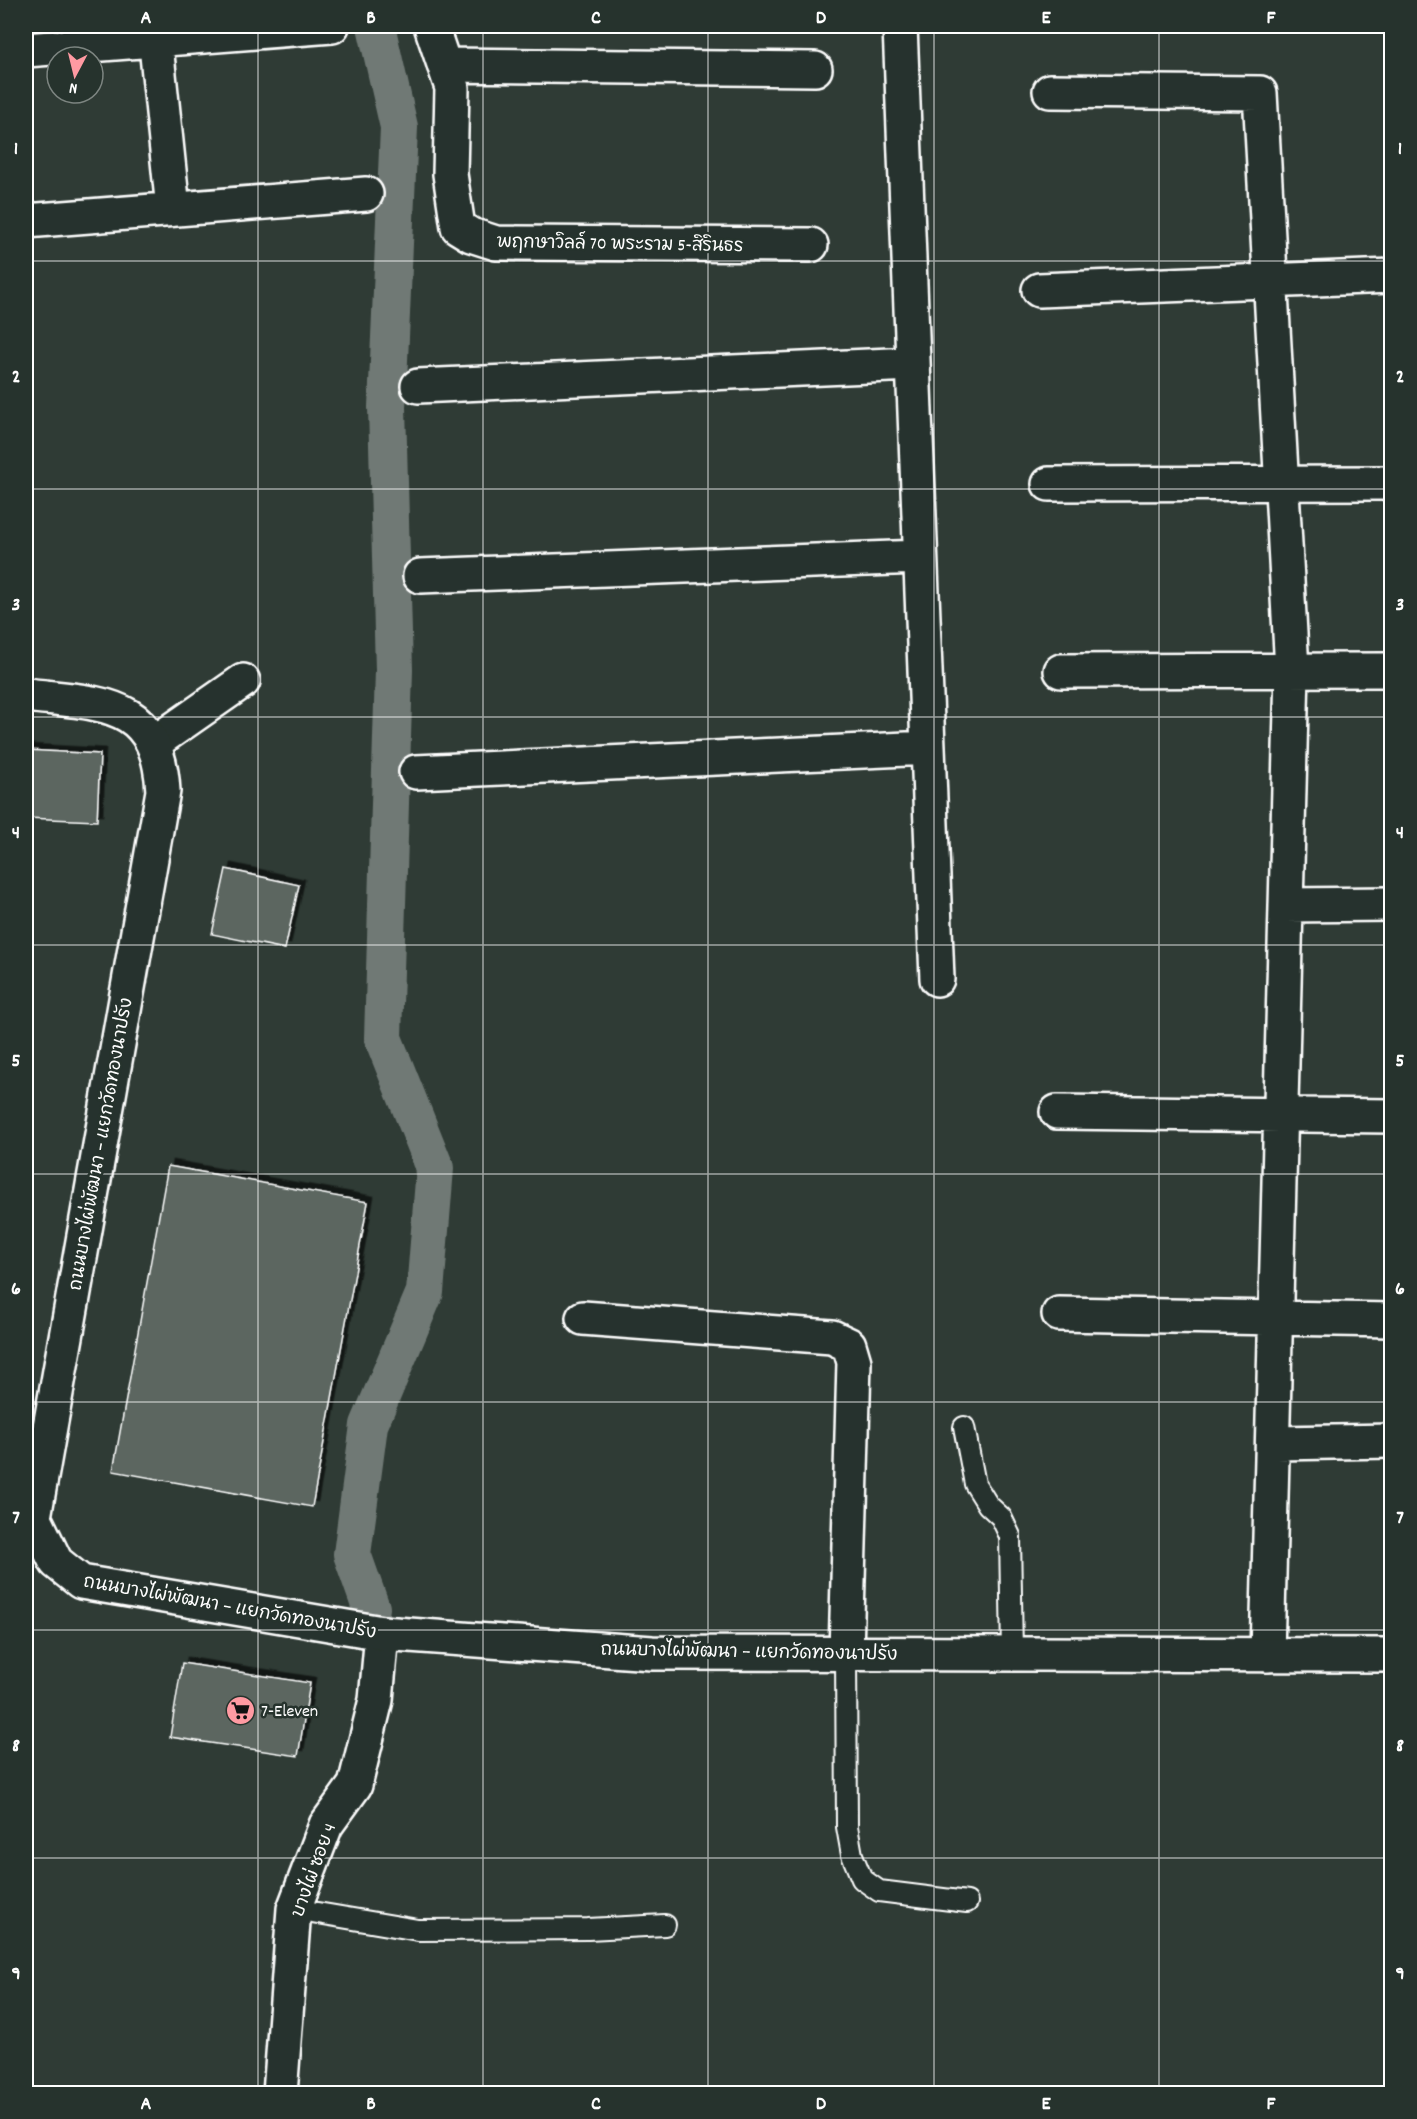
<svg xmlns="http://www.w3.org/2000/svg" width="1417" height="2119" viewBox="0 0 1417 2119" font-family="Dekko,'Playpen Sans Thai',sans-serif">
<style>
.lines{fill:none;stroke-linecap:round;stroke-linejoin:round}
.canal{stroke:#707975;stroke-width:38}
.building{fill:#5b6661;stroke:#fff;stroke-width:1.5;filter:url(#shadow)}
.service-casing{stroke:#fff;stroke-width:24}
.minor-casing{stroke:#fff;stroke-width:38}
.tertiary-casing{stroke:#fff;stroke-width:38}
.service{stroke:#26332d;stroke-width:20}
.minor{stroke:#26332d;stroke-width:33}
.tertiary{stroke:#26332d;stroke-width:33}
.grid{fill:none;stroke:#fff;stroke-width:1.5;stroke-opacity:0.55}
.labels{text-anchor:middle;stroke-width:5;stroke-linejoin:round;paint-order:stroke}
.street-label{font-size:18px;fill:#fff;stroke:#26332d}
.poi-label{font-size:18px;fill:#fff;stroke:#26332d;text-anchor:start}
.neatline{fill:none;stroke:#fff;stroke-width:2}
.grid-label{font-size:20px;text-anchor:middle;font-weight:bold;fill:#fff}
</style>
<defs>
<filter id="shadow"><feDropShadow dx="5.5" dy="-5.5" stdDeviation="0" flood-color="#0009"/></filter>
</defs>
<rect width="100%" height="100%" fill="#2f3b35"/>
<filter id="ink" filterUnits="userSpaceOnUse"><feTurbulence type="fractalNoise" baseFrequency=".0167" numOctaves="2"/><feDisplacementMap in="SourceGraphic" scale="12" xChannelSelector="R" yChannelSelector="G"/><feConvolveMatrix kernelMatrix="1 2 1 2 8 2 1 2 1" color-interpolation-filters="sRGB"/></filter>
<g filter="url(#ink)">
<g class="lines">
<path class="canal" d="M371,1608L352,1554L369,1425L425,1292L435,1168L383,1038L394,670L387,407L399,127L376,26"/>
</g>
<path class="building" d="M26,750L100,754L97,821L26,818Z
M226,869L299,885L285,949L212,934Z
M168,1166L368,1202L312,1507L113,1471Z
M182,1663L310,1683L298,1756L170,1737Z"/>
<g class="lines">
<defs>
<path id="service" d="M964,1427L975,1484L988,1505L1001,1517L1010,1536L1012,1654
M846,1653L847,1827L852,1855L862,1879L879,1891L967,1902
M294,1909L418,1930L588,1929L665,1925"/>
<path id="minor" d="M154,26L173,209
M431,26L452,88L450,174L458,227L471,235L496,243L811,245
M900,26L937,979
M26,50L332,26
M444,65L815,69
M1050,91L1260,93L1292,670L1267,1655
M26,221L366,194
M1039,290L1392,276
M418,386L913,364
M1049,484L1392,483
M420,576L920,557
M1061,671L1392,670
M154,743L243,681
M416,772L928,748
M1286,905L1392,904
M1057,1112L1392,1116
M1059,1314L1392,1320
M583,1318L832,1337L849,1345L854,1362L846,1653
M1273,1443L1392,1441
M280,2094L294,1909L326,1825L355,1785L376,1700L382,1633"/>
<path id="tertiary" d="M26,695C100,704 158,698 163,791L34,1517L56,1562L81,1582L382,1633L652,1653L1392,1655"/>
</defs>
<use href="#service" class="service-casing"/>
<use href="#minor" class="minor-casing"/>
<use href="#tertiary" class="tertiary-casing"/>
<use href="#service" class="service"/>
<use href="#minor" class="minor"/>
<use href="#tertiary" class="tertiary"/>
</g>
</g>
<path class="grid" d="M258,26V2094M483,26V2094M708,26V2094M934,26V2094M1159,26V2094M26,261H1392M26,489H1392M26,717H1392M26,945H1392M26,1174H1392M26,1402H1392M26,1630H1392M26,1858H1392"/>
<defs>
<symbol id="supermarket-disc" viewBox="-11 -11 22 22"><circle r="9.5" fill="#ff9aa2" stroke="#26332d"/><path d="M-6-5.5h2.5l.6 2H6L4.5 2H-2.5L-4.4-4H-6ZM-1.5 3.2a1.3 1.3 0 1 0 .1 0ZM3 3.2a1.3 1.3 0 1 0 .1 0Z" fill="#111"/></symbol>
</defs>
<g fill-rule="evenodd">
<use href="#supermarket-disc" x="224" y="1694" width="33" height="33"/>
</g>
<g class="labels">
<g class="street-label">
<text transform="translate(620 243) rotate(1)" y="6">พฤกษาวิลล์ 70 พระราม 5-สิรินธร</text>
<text transform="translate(100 1144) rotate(-80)" y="6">ถนนบางไผ่พัฒนา – แยกวัดทองนาปรัง</text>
<text transform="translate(230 1606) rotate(10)" y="6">ถนนบางไผ่พัฒนา – แยกวัดทองนาปรัง</text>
<text transform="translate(749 1651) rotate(1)" y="6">ถนนบางไผ่พัฒนา – แยกวัดทองนาปรัง</text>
<text transform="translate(313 1870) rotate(-70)" y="6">บางไผ่ ซอย 4</text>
</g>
<g class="poi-label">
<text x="261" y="1716">7-Eleven</text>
</g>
</g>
<rect width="1417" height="2119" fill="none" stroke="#26332d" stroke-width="66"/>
<g transform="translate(75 75) rotate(187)"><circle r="28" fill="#26332d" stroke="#7d8581" stroke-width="1.5"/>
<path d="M0-4.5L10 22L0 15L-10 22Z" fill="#ff9aa2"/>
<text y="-9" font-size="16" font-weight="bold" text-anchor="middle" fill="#ffffff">N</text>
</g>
<rect x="33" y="33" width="1351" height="2053" class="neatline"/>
<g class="grid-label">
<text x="146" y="23">A</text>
<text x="371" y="23">B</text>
<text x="596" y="23">C</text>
<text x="821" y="23">D</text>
<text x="1046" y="23">E</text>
<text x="1271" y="23">F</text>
<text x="16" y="154">1</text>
<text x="1400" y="154">1</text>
<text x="16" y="382">2</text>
<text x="1400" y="382">2</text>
<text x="16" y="610">3</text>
<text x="1400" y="610">3</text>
<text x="16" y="838">4</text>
<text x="1400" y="838">4</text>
<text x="16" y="1066">5</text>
<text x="1400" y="1066">5</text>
<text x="16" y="1294">6</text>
<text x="1400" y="1294">6</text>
<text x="16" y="1523">7</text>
<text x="1400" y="1523">7</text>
<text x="16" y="1751">8</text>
<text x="1400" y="1751">8</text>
<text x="16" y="1979">9</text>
<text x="1400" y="1979">9</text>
<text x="146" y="2109">A</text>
<text x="371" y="2109">B</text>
<text x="596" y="2109">C</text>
<text x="821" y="2109">D</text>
<text x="1046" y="2109">E</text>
<text x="1271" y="2109">F</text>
</g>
</svg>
